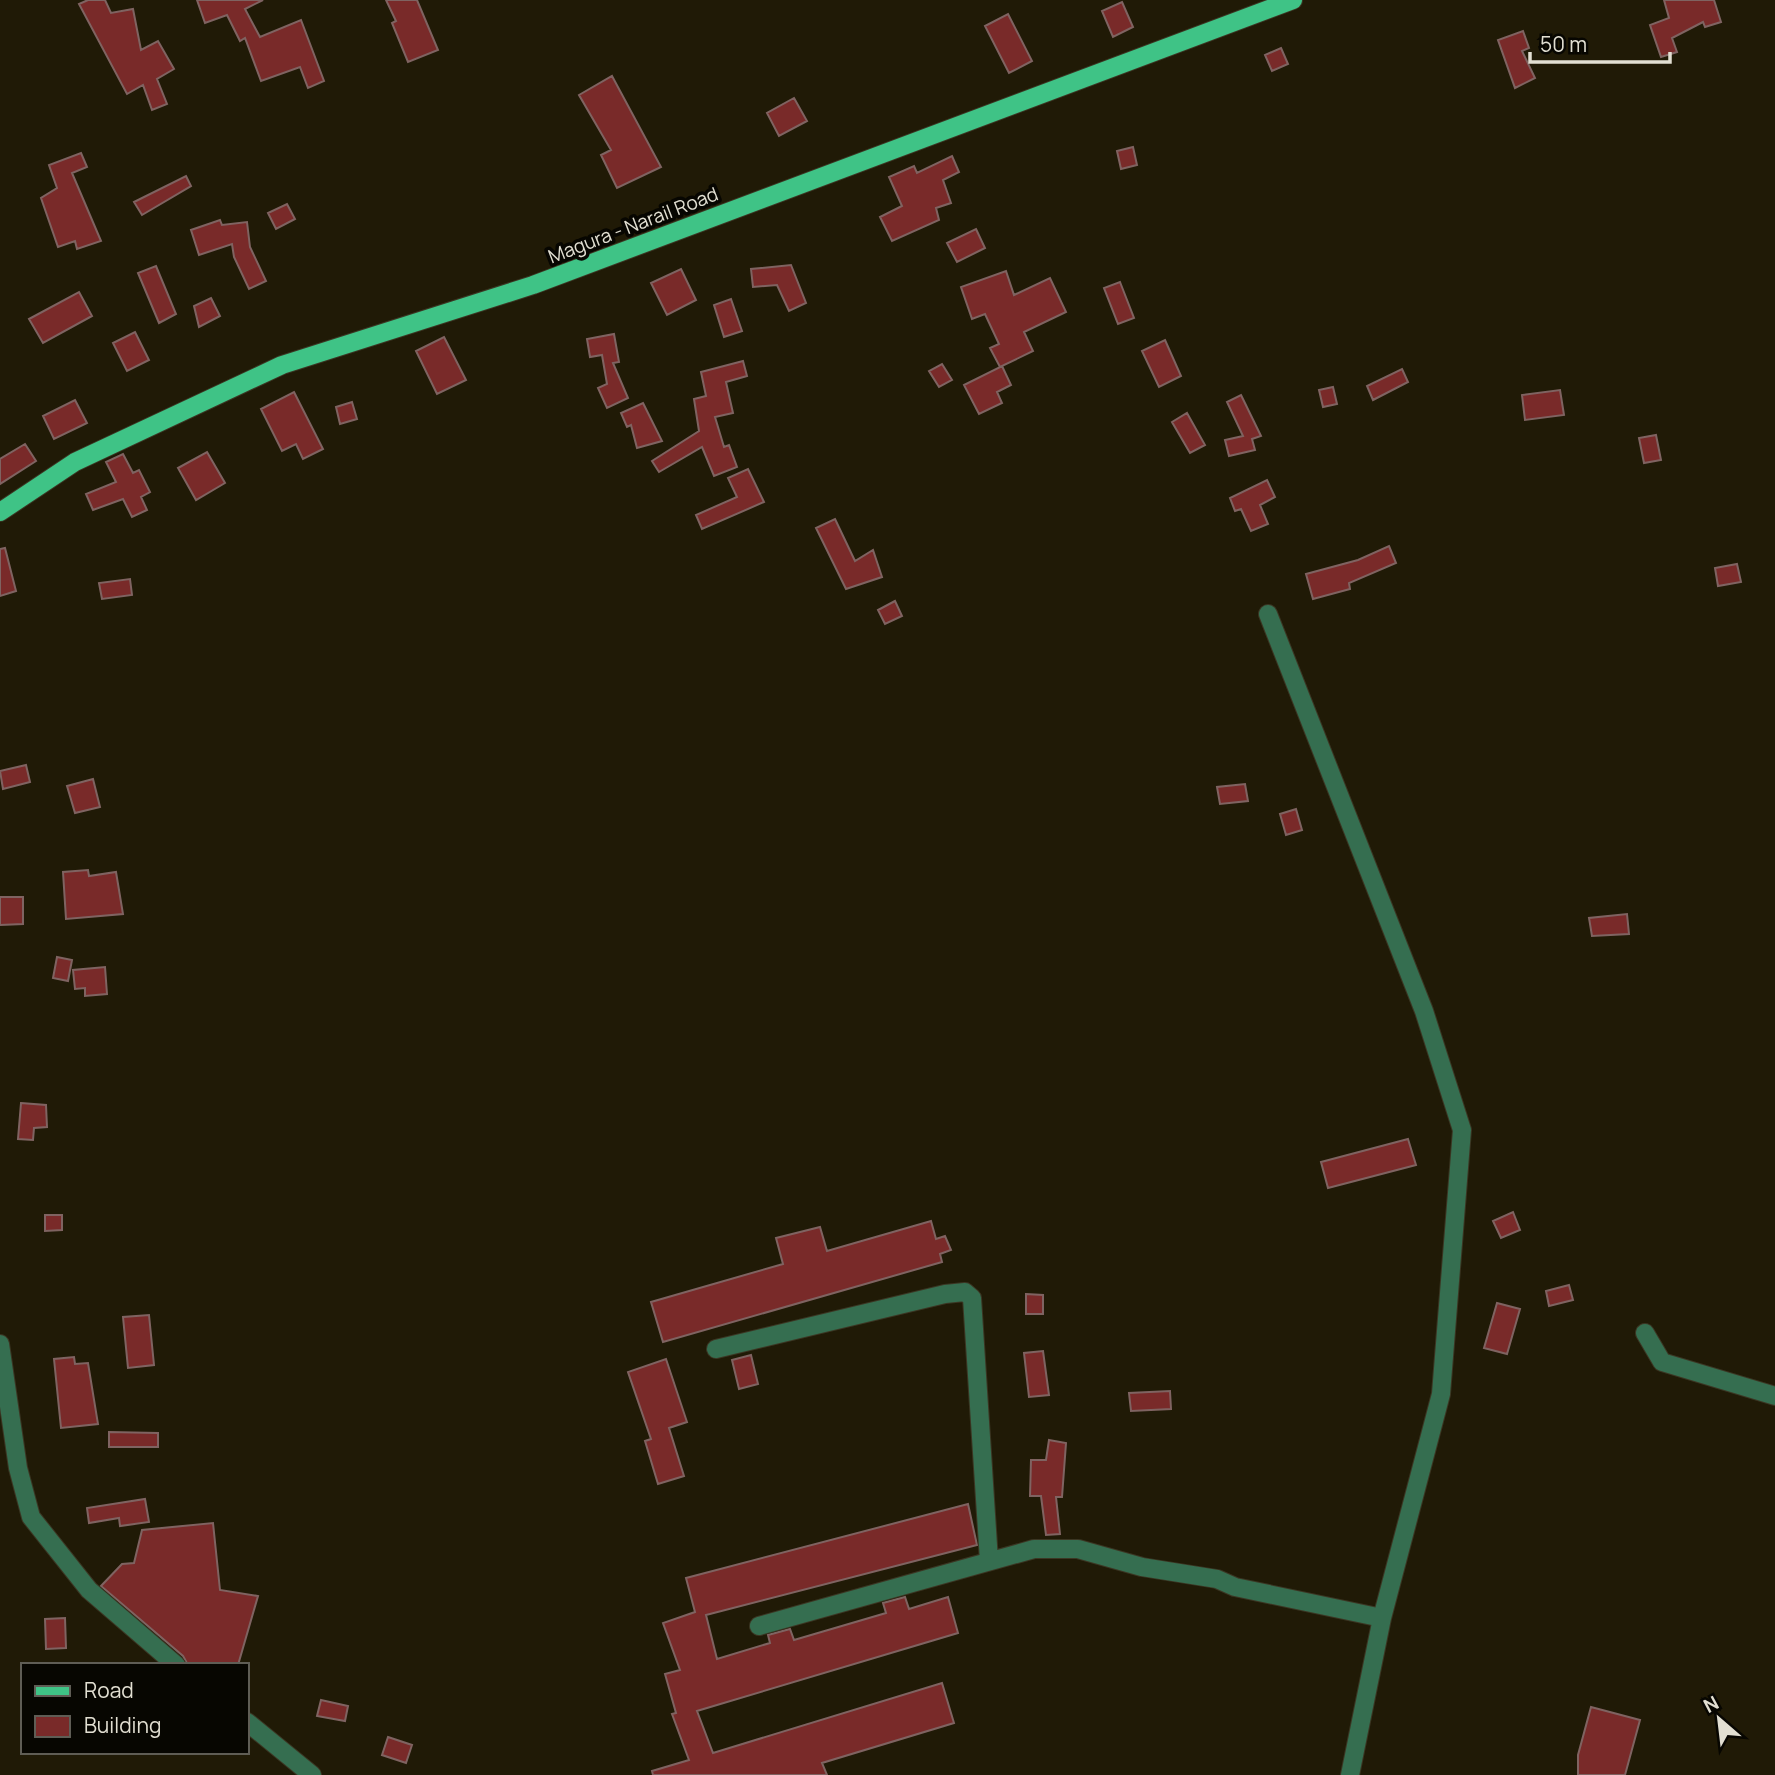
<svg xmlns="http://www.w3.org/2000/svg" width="1775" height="1775" viewBox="0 0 1775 1775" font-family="Manrope,sans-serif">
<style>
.building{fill:#792a29;stroke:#7f6361;stroke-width:2}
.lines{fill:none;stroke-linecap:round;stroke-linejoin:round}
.minor-casing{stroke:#3b3623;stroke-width:20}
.major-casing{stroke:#3b3623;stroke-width:20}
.minor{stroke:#356e50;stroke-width:18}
.major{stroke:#3fc386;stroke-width:18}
.labels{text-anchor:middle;stroke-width:7;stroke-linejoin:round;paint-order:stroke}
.street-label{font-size:19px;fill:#e2dfd2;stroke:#070601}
</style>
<rect width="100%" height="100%" fill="#201a06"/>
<path class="building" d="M88,0H105L111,13L133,9L141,50L158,41L174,69L157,79L167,104L152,110L143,85L127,94L79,4Z
M197,0H263L245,9L260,37L301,20L324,81L308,88L300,67L261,81L245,38L240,41L227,15L205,23Z
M386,0H417L438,50L408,62L392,23L396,21Z
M1664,0H1714L1721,22L1705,27L1703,22L1672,38L1677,52L1661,57L1650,25L1669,18Z
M1122,2L1133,27L1113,37L1102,11Z
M1008,14L1032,61L1009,73L985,26Z
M1523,31L1529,48L1522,51L1535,78L1515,88L1498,40Z
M1281,48L1288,64L1272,71L1265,55Z
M612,76L661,167L617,188L601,155L611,150L579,95Z
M794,98L807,121L779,136L767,113Z
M1133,147L1137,165L1121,169L1117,151Z
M81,153L87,167L72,173L101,241L77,249L75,241L58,247L41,198L57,188L49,165Z
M952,156L959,172L943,180L951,203L936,208L939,220L892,241L880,217L902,206L889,177L914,166L917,173Z
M186,176L191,186L142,215L134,202Z
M287,204L295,219L276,229L268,213Z
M220,220L222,225L247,222L250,247L266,281L249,289L234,257L232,244L199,255L191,230Z
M976,229L985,248L957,262L947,243Z
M791,265L806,303L789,311L777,285L753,287L751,269Z
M156,266L176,314L159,323L138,273Z
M681,269L696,300L667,315L651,283Z
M1006,271L1014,295L1050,278L1066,312L1024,332L1033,351L1000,367L990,348L999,344L985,314L972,319L961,287Z
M1120,282L1134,318L1118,324L1104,288Z
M79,292L92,316L43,343L29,319Z
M211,298L220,316L199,327L194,306Z
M731,299L742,331L724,337L714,305Z
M135,332L149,360L127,371L113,343Z
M614,334L619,362L613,363L628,398L607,408L598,388L607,384L602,355L590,357L587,339Z
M444,337L466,380L437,394L416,351Z
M1165,340L1181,376L1159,387L1142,351Z
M743,361L747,376L726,382L733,413L715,417L724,447L729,445L737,467L714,476L702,447L659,472L652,461L699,431L694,399L706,396L701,372Z
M942,364L952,380L939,387L929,371Z
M1002,366L1011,385L997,392L1002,403L979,414L964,385Z
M1402,369L1408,382L1373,400L1367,386Z
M1333,387L1337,404L1323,407L1319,390Z
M1560,390L1564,415L1525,420L1522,395Z
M294,392L323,449L303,459L296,444L282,451L261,409Z
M1241,395L1261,436L1252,439L1255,450L1229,456L1225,440L1243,436L1227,402Z
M75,400L87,423L54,439L43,416Z
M352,402L357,419L340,424L336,407Z
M643,403L662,441L637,448L631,425L627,427L621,413Z
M1187,413L1205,445L1190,453L1172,422Z
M1656,435L1661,460L1644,463L1639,438Z
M25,444L36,461L0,484V459Z
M207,452L225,483L196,500L178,468Z
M123,454L133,473L139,470L150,492L141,497L147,510L132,517L123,499L93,510L86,494L116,482L106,462Z
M748,469L764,502L702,529L696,515L737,497L728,478Z
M1267,480L1275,497L1260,505L1268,524L1251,531L1241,509L1235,511L1230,498Z
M835,519L855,561L873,550L882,577L846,589L816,528Z
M1389,546L1396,563L1349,583L1350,589L1313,599L1306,574L1358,560Z
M5,548L16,591L0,596V549Z
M1737,564L1741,582L1718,586L1715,568Z
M130,579L132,595L102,599L99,583Z
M895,601L902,616L885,624L878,610Z
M26,765L30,782L3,789L0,771Z
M93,779L100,807L75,813L67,786Z
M1245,784L1248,801L1220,804L1217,787Z
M1296,809L1302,830L1286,835L1280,814Z
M88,870L89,876L116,872L123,914L66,919L63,872Z
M0,897H23V924L0,925Z
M1627,914L1629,934L1592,936L1589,918Z
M57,957L72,960L68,981L53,978Z
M105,967L107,994L85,996V988L75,989L73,970Z
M21,1103L46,1105L47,1127L34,1128L33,1140L18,1139Z
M1408,1139L1416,1165L1328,1188L1321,1162Z
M1513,1212L1520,1230L1501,1238L1493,1221Z
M45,1215H62V1230L45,1231Z
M931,1221L936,1239L945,1236L951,1250L940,1254L942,1262L663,1342L651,1302L783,1264L776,1238L820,1227L827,1251Z
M1569,1285L1573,1300L1549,1306L1546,1291Z
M1026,1294L1043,1295V1314H1026Z
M1497,1303L1520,1309L1507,1354L1484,1348Z
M149,1315L154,1365L128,1368L123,1317Z
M1043,1351L1049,1395L1029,1397L1024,1353Z
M751,1355L758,1384L739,1389L732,1360Z
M74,1357L75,1364L88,1363L98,1424L61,1428L54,1359Z
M666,1359L687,1422L669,1428L684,1476L658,1484L645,1441L651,1439L628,1372Z
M1170,1391L1171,1409L1131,1411L1129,1393Z
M109,1432L158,1433V1447H109Z
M1049,1440L1066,1443L1062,1497H1056L1060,1534L1046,1535L1041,1496H1030L1031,1460H1046Z
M145,1499L149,1522L120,1526L119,1518L89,1523L87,1508Z
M968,1504L977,1545L706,1615L717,1659L770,1643L768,1635L790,1629L794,1640L886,1613L883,1603L905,1597L909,1609L948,1597L958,1633L697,1711L713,1753L942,1683L954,1723L822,1763L827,1775H653L652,1771L689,1760L672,1714L676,1713L665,1674L680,1670L663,1623L695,1612L686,1578Z
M213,1523L220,1590L258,1596L238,1665H188L183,1656L101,1586L122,1564L134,1563L142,1530Z
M65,1618L66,1648L46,1649L45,1619Z
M321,1700L348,1706L345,1721L317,1716Z
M1591,1707L1640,1720L1625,1775H1578V1755Z
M388,1737L412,1745L406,1763L382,1755Z"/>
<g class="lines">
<defs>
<path id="minor" d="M1268,614L1424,1011L1462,1130L1441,1394L1382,1618L1350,1775
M1645,1333L1662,1362L1775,1396
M0,1344L18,1468L31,1517L89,1590L176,1665
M716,1349L945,1294L965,1292L972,1298L989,1561
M759,1626L1034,1549H1078L1142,1567L1217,1579L1235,1587L1382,1618
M247,1722L312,1775"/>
<path id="major" d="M0,512L75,462L282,365L533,285L1293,0"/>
</defs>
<use href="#minor" class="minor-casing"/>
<use href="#major" class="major-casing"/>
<use href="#minor" class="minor"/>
<use href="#major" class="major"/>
</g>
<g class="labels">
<g class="street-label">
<text transform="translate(633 225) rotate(-21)" y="7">Magura - Narail Road</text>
</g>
</g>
<rect x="21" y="1663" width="228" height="91" fill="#070601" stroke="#5f5d55" stroke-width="2"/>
<rect x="35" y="1686" width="35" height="10" fill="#3fc386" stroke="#5f5d55" stroke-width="2"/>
<text x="84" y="1698" font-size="21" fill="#e2dfd2">Road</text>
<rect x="35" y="1716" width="35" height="21" fill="#792a29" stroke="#5f5d55" stroke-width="2"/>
<text x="84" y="1733" font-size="21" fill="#e2dfd2">Building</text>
<g transform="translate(1719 1719) rotate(332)" stroke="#070601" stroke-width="5" paint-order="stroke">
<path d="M0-5L12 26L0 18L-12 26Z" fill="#e2dfd2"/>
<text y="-10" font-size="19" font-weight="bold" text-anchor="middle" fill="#e2dfd2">N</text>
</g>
<path d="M1530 52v10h140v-10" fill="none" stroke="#e2dfd2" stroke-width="3.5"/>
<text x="1540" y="52" font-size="21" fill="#e2dfd2" stroke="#070601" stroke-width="5" paint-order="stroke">50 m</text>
</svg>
